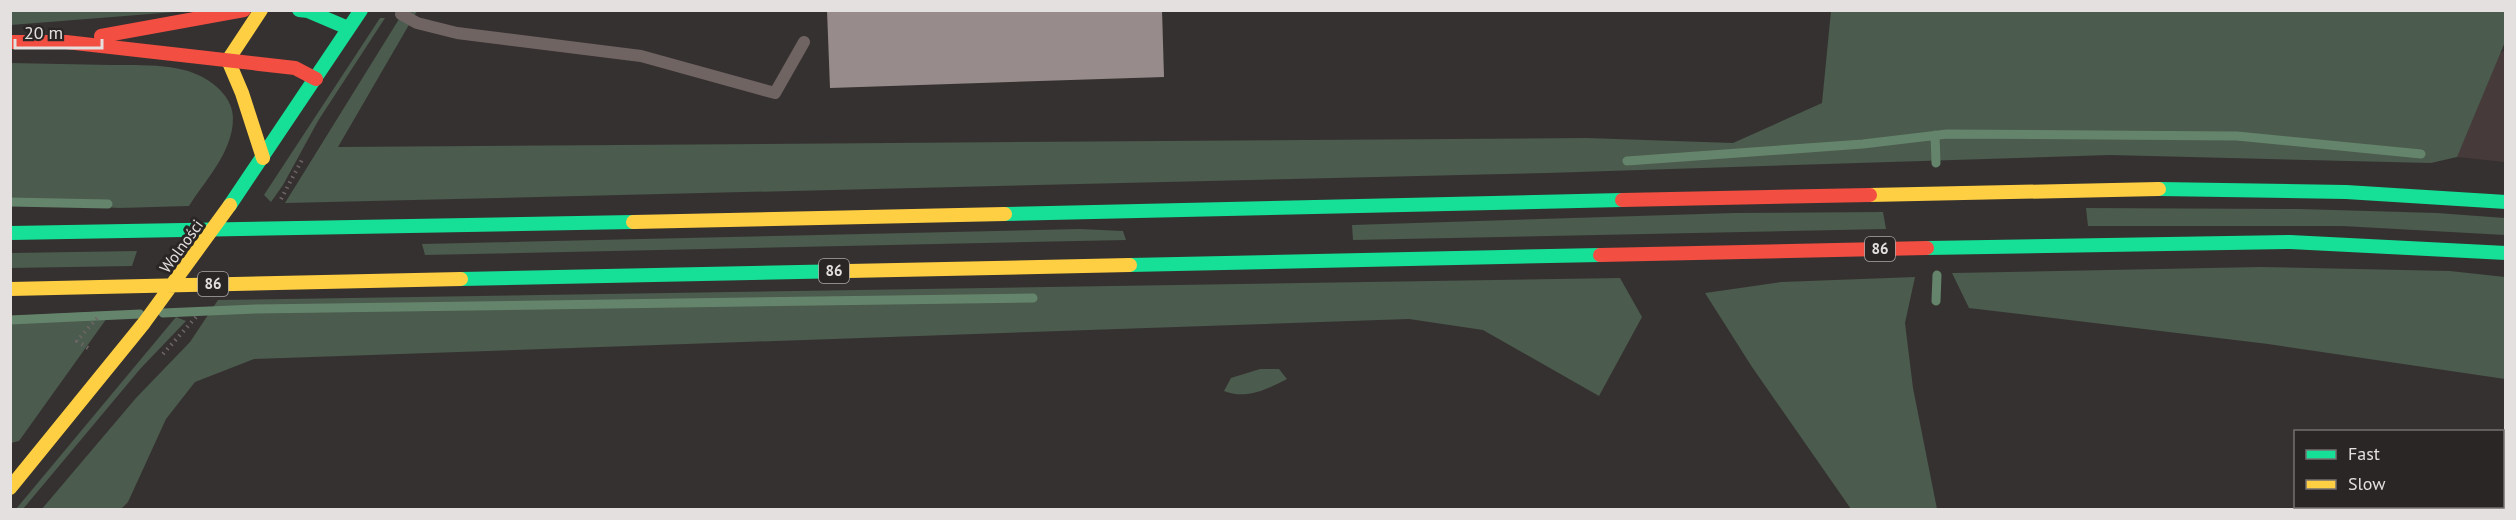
<svg xmlns="http://www.w3.org/2000/svg" width="2516" height="520" viewBox="0 0 2516 520" font-family="'PT Sans',sans-serif">
<style>
.built{fill:#463b3a}
.green{fill:#4b5b4d}
.lines{fill:none;stroke-linecap:round;stroke-linejoin:round}
.stream{stroke:#65846c;stroke-width:9}
.building{fill:#978c8b}
.path{stroke:#6e6665;stroke-width:4;stroke-dasharray:1.5 4.5;stroke-linecap:butt}
.lane{stroke:#706463;stroke-width:12}
.fast{stroke:#16e098;stroke-width:14}
.slow{stroke:#ffcf43;stroke-width:14}
.jam{stroke:#f24e42;stroke-width:14}
.labels{text-anchor:middle;stroke-width:6;stroke-linejoin:round;paint-order:stroke}
.shield{fill:#2b2626;stroke:#aca8a8;stroke-width:1.5}
.shield-label{font-size:15px;font-weight:bold;fill:#e4e0e0}
.street-label{font-size:16px;fill:#e4e0e0;stroke:#2b2626}
</style>
<rect width="100%" height="100%" fill="#353130"/>
<path class="built" d="M2505,50V162L2457,157L2430,148L2453,83Z"/>
<path class="green" d="M10,11H188L11,25Z
M404,11H417L338,147L1587,138L1733,143L1822,103L1831,11H2505V42L2457,157L2431,163L2110,155L1547,173L285,203Z
M380,18H385L318,121L283,185L271,202L264,195Z
M10,63C44,64 78,64 111,65C135,65 160,64 184,70C205,75 233,93 233,118C233,152 206,179 189,206L119,208L11,201Z
M2086,208L2300,209L2437,213L2505,218V235L2342,226H2088Z
M1883,212L1886,229L1353,240L1352,225L1734,213Z
M1080,229L1123,231L1126,240L425,255L422,244Z
M137,251L132,266L11,268V253Z
M2260,267L2450,271L2505,277V379L2268,344L1969,308L1952,273Z
M1915,277L1905,323L1913,388L1937,509H1851L1752,367L1705,293L1781,282Z
M1620,278L1642,317L1599,396L1483,330L1409,319L254,359L195,382L166,419L128,502L121,509L41,510L136,398L190,342L218,300Z
M112,311L19,441L11,443V316Z
M176,317L186,321L141,368L23,509H16Z
M1260,369H1279L1287,379C1268,389 1246,400 1224,391L1231,378Z"/>
<g class="lines">
<path class="stream" d="M1935,135L1936,163
M1627,161L1863,144L1947,134L2237,136L2421,154
M10,202L108,204
M1936,301L1937,275
M163,313L255,309L1033,298
M10,320L140,314"/>
</g>
<path class="building" d="M827,10H1162L1164,77L830,88Z"/>
<g class="lines">
<path class="path" d="M281,199L303,158
M88,348L77,341L97,318
M163,354L196,317"/>
<path class="lane" d="M401,14L417,23L457,33L641,56L775,93L804,42"/>
<path class="fast" d="M299,10L308,11L348,28
M2159,189L2346,192L2506,202
M230,205L361,10
M1005,214L1622,200
M10,233L633,222
M1927,248L2290,242L2506,253
M1130,265L1600,255
M461,279L848,271"/>
<path class="slow" d="M261,10L228,60L242,93L263,158
M1870,195L2159,189
M633,222L1005,214
M848,271L1130,265
M10,289L461,279
M10,488L144,323L230,205"/>
<path class="jam" d="M101,36L244,10
M10,42H66L295,68L316,79
M1622,200L1870,195
M1600,255L1927,248"/>
</g>
<g class="labels">
<g class="shield">
<rect x="1865" y="237" width="30" height="24" rx="4.5"/>
<rect x="819" y="259" width="30" height="24" rx="4.5"/>
<rect x="198" y="272" width="30" height="24" rx="4.5"/>
</g>
<g class="shield-label">
<text x="1880" y="254">86</text>
<text x="834" y="276">86</text>
<text x="213" y="289">86</text>
</g>
<g class="street-label">
<text transform="translate(181 246) rotate(-54)" y="6">Wolności</text>
</g>
</g>
<rect width="2516" height="520" fill="none" stroke="#e4e0e0" stroke-width="24"/>
<rect x="2294" y="430" width="210" height="78" fill="#2b2626" stroke="#757070" stroke-width="1.5"/>
<rect x="2306" y="450" width="30" height="9" fill="#16e098" stroke="#757070" stroke-width="1.5"/>
<text x="2348" y="460" font-size="18" fill="#e4e0e0">Fast</text>
<rect x="2306" y="480" width="30" height="9" fill="#ffcf43" stroke="#757070" stroke-width="1.5"/>
<text x="2348" y="490" font-size="18" fill="#e4e0e0">Slow</text>
<path d="M15 39v9h87v-9" fill="none" stroke="#e4e0e0" stroke-width="3"/>
<text x="24" y="39" font-size="18" fill="#e4e0e0" stroke="#2b2626" stroke-width="4.5" paint-order="stroke">20 m</text>
</svg>
